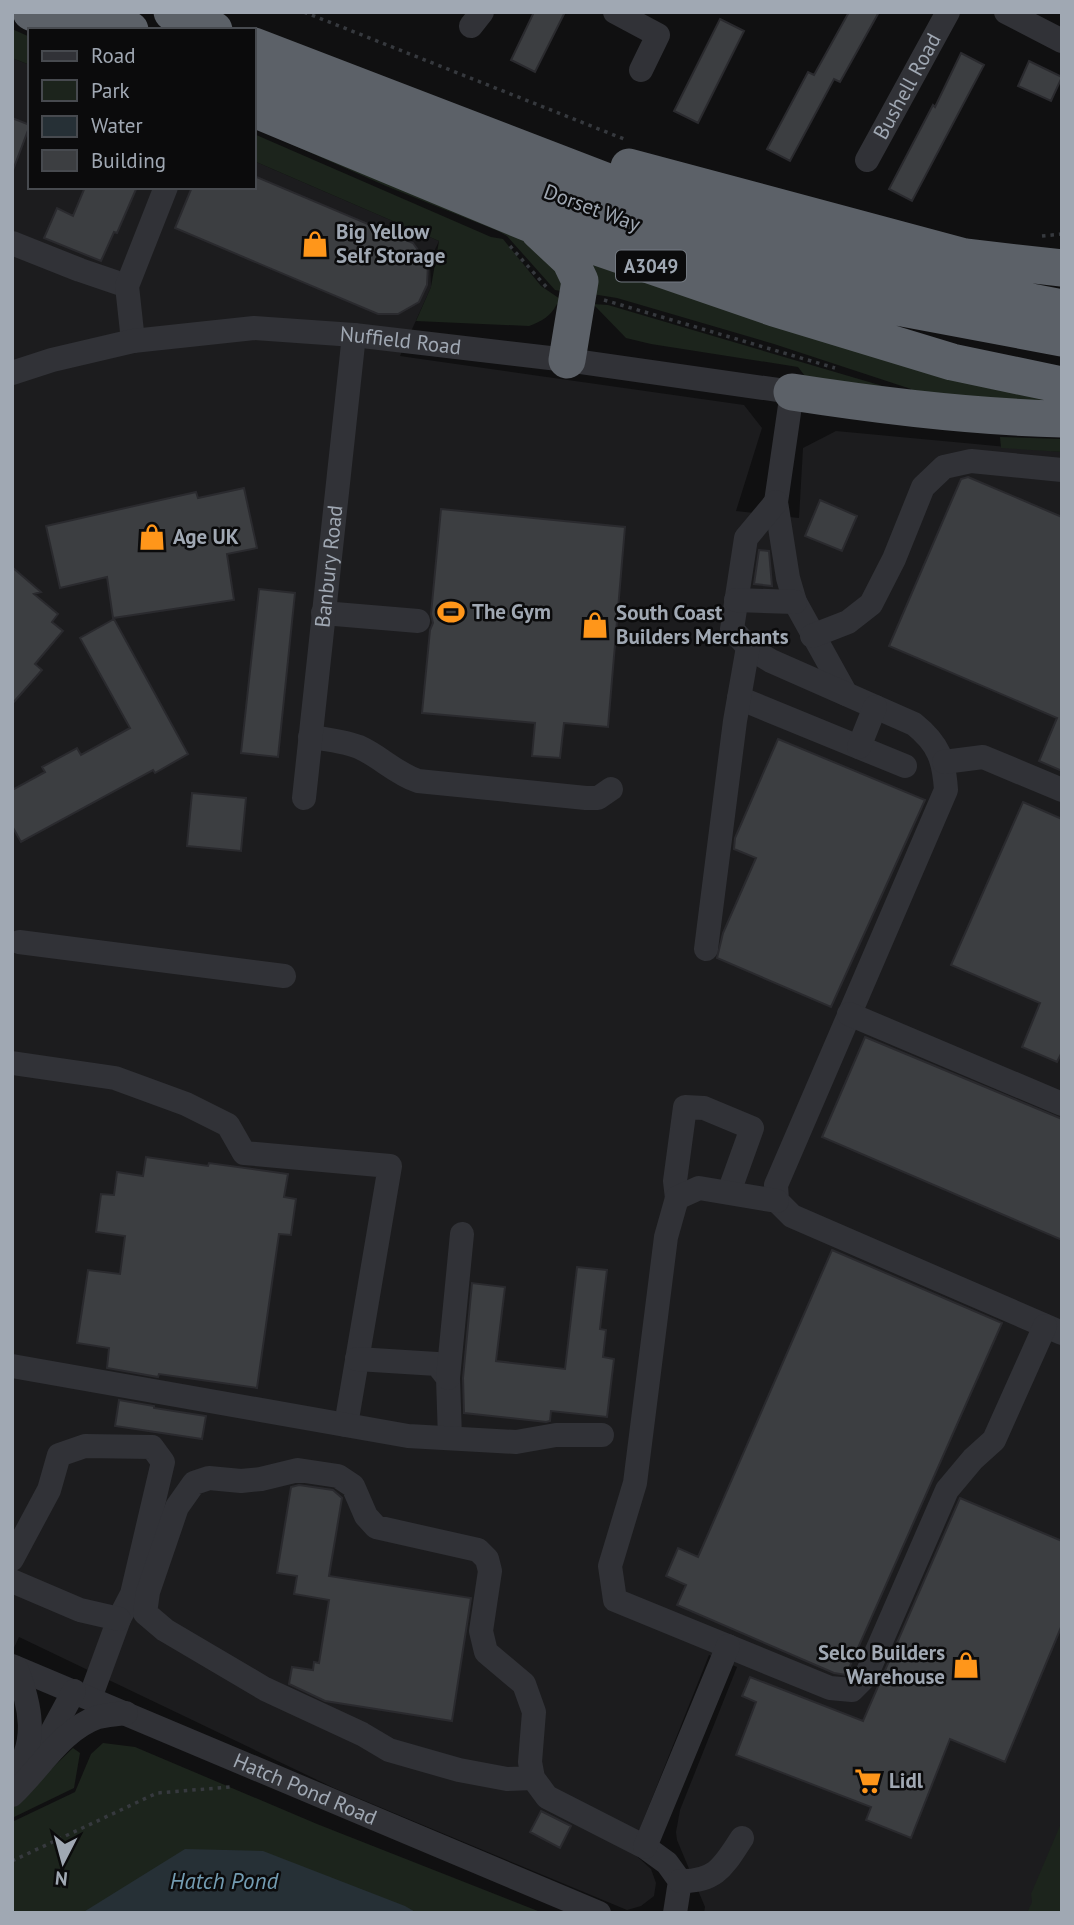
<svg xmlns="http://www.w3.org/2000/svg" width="1074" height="1925" viewBox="0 0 1074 1925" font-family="'PT Sans',sans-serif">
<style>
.built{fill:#1c1c1e}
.green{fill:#1c241c}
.water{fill:#263036}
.building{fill:#3c3e41;stroke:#2a2a2e;stroke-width:2}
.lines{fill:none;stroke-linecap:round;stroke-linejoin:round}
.path{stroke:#36393e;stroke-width:3.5;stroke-dasharray:3.5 5;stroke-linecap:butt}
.minor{stroke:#313237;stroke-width:24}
.highway{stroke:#5c6168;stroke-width:37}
.labels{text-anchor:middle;stroke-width:5;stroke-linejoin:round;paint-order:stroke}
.shield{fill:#0b0b0c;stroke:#737981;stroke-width:2}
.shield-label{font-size:19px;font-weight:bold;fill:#a0a8b3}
.street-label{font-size:21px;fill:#a0a8b3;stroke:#0b0b0c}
.poi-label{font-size:21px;font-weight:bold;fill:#a0a8b3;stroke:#0b0b0c;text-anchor:start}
.water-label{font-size:23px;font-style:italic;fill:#739cb2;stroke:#0b0b0c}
</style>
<rect width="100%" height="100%" fill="#101011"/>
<path class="built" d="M12,58L30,65V187H254V161L439,241L430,260L431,287L400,356L744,405L762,428L736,511L799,518L803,448L836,431L1062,452V1913H704L705,1907L677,1840L676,1832L680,1810L737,1667L709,1655L631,1851L651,1869L656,1883L654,1896L641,1906L627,1910L334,1788L19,1637L12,1652Z"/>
<path class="green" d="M12,29L30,37V65L12,58Z
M254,134L491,237L503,239L541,286L566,303L557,304C550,317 542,321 529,326L416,321L431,287L439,241L254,161Z
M268,134L548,249L567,292L555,290L507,236L498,231L386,186Z
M583,252L1031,390L1062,411L911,398V389L774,344L617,298L592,294Z
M593,304L608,305L903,392L805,376L798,367L651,344L626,338Z
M1000,437L1062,439V452L1001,448Z
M103,1743L135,1747L317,1824L543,1913H12V1822L75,1792L91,1754Z
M73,1748L80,1753L74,1788L12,1818V1807Z
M1062,1821V1913H1027L1032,1902L1031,1894Z"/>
<path class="water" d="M185,1849L263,1851L405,1906L417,1913H82Z"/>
<path class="building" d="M534,12H565L535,72L511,60Z
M849,12H879L840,82L834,79L790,161L767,149L808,72L814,75Z
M720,19L744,31L698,123L674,111Z
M961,53L984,65L912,201L889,189L933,105L935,107Z
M1029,61L1062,77L1051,101L1018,86Z
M12,118L30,125L13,170H12Z
M254,176L413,243L428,264L427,285L419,302L398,314H378L175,228L192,187H254Z
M85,187H137L117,233L114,232L101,261L44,238L57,208L73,216Z
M968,477L1062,517V771L1039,761L1057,718L889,646L961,479Z
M244,488L257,548L227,554L234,600L113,618L107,577L60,588L46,526L196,492L198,498Z
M820,500L857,516L842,551L805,536Z
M441,509L625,527L608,727L564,723L560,758L532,756L535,723L422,713L430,630L433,623L431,614Z
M759,550L769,551L772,586L754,584Z
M12,567L41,592L34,594L58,614L52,622L63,631L35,664L42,670L12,704Z
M259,589L295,593L278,757L241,753Z
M114,619L188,754L155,773L153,770L21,842L12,826V790L45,772L42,767L77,748L81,755L130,728L80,638Z
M778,739L925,800L831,1007L717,958L723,933L756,858L734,849L735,838Z
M192,793L246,798L241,851L187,846Z
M1023,802L1062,819V1052L1057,1062L1022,1047L1040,1003L951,965Z
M865,1037L1062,1119V1240L822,1137Z
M146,1157L208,1166L209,1163L288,1174L284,1197L296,1199L291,1235L279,1234L257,1388L159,1374L158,1377L107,1368L109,1348L77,1343L88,1270L120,1274L125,1236L96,1232L101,1194L114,1195L117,1172L143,1176Z
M832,1250L1002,1323L846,1675L834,1673L677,1605L686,1585L666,1576L678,1548L698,1557Z
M577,1267L607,1270L600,1329L606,1330L603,1357L614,1359L607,1417L551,1411L550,1421L546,1422L464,1413L463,1378L472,1283L505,1287L496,1361L565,1369Z
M119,1400L154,1406V1408L206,1416L202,1439L115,1426Z
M299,1485L333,1490L342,1498L329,1576L471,1598L452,1721L325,1701L289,1684L292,1667L313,1670L314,1662L319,1663L329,1600L294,1594L297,1576L277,1573L291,1487Z
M960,1498L1062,1541V1625L1005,1762L950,1739L911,1838L866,1820L871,1807L736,1755L756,1702L742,1696L750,1677L863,1721Z
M541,1811L571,1826L560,1848L530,1832Z"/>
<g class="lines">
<path class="path" d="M304,12L624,139
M1042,236L1062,234
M510,246L549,290
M604,300L835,368
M12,1861L157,1793L230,1787"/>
<g class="minor">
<path d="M615,12L658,35L641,70"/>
<path d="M1006,12L1062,41"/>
<path d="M471,26L482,12"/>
<path id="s1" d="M867,160L948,12"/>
<path d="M12,243L80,270L127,286"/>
<path d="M133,341L127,286L166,187"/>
<path id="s2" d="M12,373L52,360L133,341L254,328L354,335L567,360L792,392L776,502L788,578L795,602L846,694"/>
<path d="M776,502L746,538L732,629L748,647L771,661L914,724C939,744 944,760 946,790L776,1185L777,1201L792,1216L1062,1333"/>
<path d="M736,600L795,602"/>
<path d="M323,613L418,621"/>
<path d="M812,636L848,622L871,604L894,559L923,487L944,467L971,461L1062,470"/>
<path d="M739,698L905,766"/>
<path d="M310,737C326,739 344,741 359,747C381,757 395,773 418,781L586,798H598L611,789"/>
<path d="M859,747L875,707"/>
<path d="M944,762L983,757L1062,790"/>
<path id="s3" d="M304,798L354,335"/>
<path d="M19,942L284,976"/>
<path d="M706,949L735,721L748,647"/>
<path d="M849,1014L1062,1104"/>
<path d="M12,1063L115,1078L186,1104L228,1125L244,1153L390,1166L346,1425"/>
<path d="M677,1198L675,1181L685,1107L704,1108L752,1128L729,1192"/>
<path d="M777,1201L699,1188L677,1198L666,1237L635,1483L610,1566L615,1600L830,1688L852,1690L866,1676L947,1490L973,1459L994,1440L1045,1326"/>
<path d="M357,1359L437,1364L448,1378L450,1438"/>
<path d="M12,1366L408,1436L516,1442L556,1435H602"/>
<path d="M448,1378L462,1234"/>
<path d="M12,1559L49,1490L59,1455L85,1446L152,1447L163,1462L132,1594L119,1619L90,1698"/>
<path d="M12,1581L80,1610L119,1619"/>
<path id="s4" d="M12,1666L599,1913"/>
<path d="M41,1752L74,1691"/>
<path d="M12,1776C40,1745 30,1703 16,1668"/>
<path d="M533,1778L507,1779L459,1770L389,1750L362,1734L265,1689L165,1630L145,1613L148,1592L177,1507L194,1483L209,1478L241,1481L261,1479L298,1470L338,1476L353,1486L366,1516L376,1527L478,1550L487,1559L490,1571L481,1631L486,1652L524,1684L534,1712L530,1762L533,1778L547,1797L645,1847L667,1863L680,1881L675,1913"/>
<path d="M12,1795C40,1769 61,1730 98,1717C107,1715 117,1714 126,1713"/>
<path d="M645,1847L728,1646"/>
<path d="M680,1881C717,1882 724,1865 742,1838"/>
</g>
<path class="highway" d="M31,12L72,30
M85,12L130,30
M172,12L214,30
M254,46L686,212L791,246L984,293L1062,308
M254,78L494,174L782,277L876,303L1062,338
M254,109L533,225L774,308L952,362L1062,385
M629,167L965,257L1062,268
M539,231L570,260L580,281L567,360
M792,392C882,406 971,417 1062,419"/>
</g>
<defs>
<symbol id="shop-bare" viewBox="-9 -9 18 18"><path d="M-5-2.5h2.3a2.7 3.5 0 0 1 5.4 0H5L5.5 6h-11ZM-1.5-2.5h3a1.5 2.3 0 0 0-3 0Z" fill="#ff961a" stroke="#0b0b0c" stroke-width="2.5" paint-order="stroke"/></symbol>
<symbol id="stadium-bare" viewBox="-9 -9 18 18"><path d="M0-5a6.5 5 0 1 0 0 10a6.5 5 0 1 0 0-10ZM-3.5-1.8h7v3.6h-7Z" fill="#ff961a" stroke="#0b0b0c" stroke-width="2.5" paint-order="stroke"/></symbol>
<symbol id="supermarket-bare" viewBox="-9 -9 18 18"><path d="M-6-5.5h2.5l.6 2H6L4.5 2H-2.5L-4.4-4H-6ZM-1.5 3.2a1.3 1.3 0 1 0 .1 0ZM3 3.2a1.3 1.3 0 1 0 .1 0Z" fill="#ff961a" stroke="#0b0b0c" stroke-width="2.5" paint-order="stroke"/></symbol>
</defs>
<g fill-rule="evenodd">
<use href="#shop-bare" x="296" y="225" width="38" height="38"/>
<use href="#shop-bare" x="133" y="518" width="38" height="38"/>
<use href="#stadium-bare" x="432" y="593" width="38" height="38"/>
<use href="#shop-bare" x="576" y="606" width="38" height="38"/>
<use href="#shop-bare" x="947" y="1646" width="38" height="38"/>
<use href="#supermarket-bare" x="849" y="1762" width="38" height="38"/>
</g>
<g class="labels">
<rect class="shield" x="616" y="250.5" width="70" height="31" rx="5"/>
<g class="shield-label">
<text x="651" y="273">A3049</text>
</g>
<g class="street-label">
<text dy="7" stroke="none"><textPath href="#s1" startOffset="84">Bushell Road</textPath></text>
<text transform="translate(592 208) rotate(20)" y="7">Dorset Way</text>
<text dy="7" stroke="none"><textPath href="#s2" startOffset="394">Nuffield Road</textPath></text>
<text dy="7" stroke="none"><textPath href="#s3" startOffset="233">Banbury Road</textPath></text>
<text dy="7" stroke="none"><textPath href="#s4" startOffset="318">Hatch Pond Road</textPath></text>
</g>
<g class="poi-label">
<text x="336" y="239">Big Yellow<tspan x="336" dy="24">Self Storage</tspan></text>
<text x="173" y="544">Age UK</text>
<text x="472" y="619">The Gym</text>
<text x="616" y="620">South Coast<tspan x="616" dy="24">Builders Merchants</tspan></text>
<text x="945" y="1660" text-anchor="end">Selco Builders<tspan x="945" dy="24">Warehouse</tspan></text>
<text x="889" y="1788">Lidl</text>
</g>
<g class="water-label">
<text x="224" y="1889">Hatch Pond</text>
</g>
</g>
<rect width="1074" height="1925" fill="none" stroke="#a0a8b3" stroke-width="28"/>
<rect x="28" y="28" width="228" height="161" fill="#0b0b0c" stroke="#474a4f" stroke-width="2"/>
<rect x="42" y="51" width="35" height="10" fill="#313237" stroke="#474a4f" stroke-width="2"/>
<text x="91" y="63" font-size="21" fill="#a0a8b3">Road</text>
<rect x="42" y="80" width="35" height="21" fill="#1c241c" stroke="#474a4f" stroke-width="2"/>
<text x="91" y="98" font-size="21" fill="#a0a8b3">Park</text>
<rect x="42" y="116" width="35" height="21" fill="#263036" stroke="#474a4f" stroke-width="2"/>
<text x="91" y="133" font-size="21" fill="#a0a8b3">Water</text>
<rect x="42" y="150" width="35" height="21" fill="#3c3e41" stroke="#474a4f" stroke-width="2"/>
<text x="91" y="168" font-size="21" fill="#a0a8b3">Building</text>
<g transform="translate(63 1862) rotate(186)" stroke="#0b0b0c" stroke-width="5" paint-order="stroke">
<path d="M0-5L12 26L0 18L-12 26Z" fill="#a0a8b3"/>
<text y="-10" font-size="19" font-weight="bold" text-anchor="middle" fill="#a0a8b3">N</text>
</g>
</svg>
